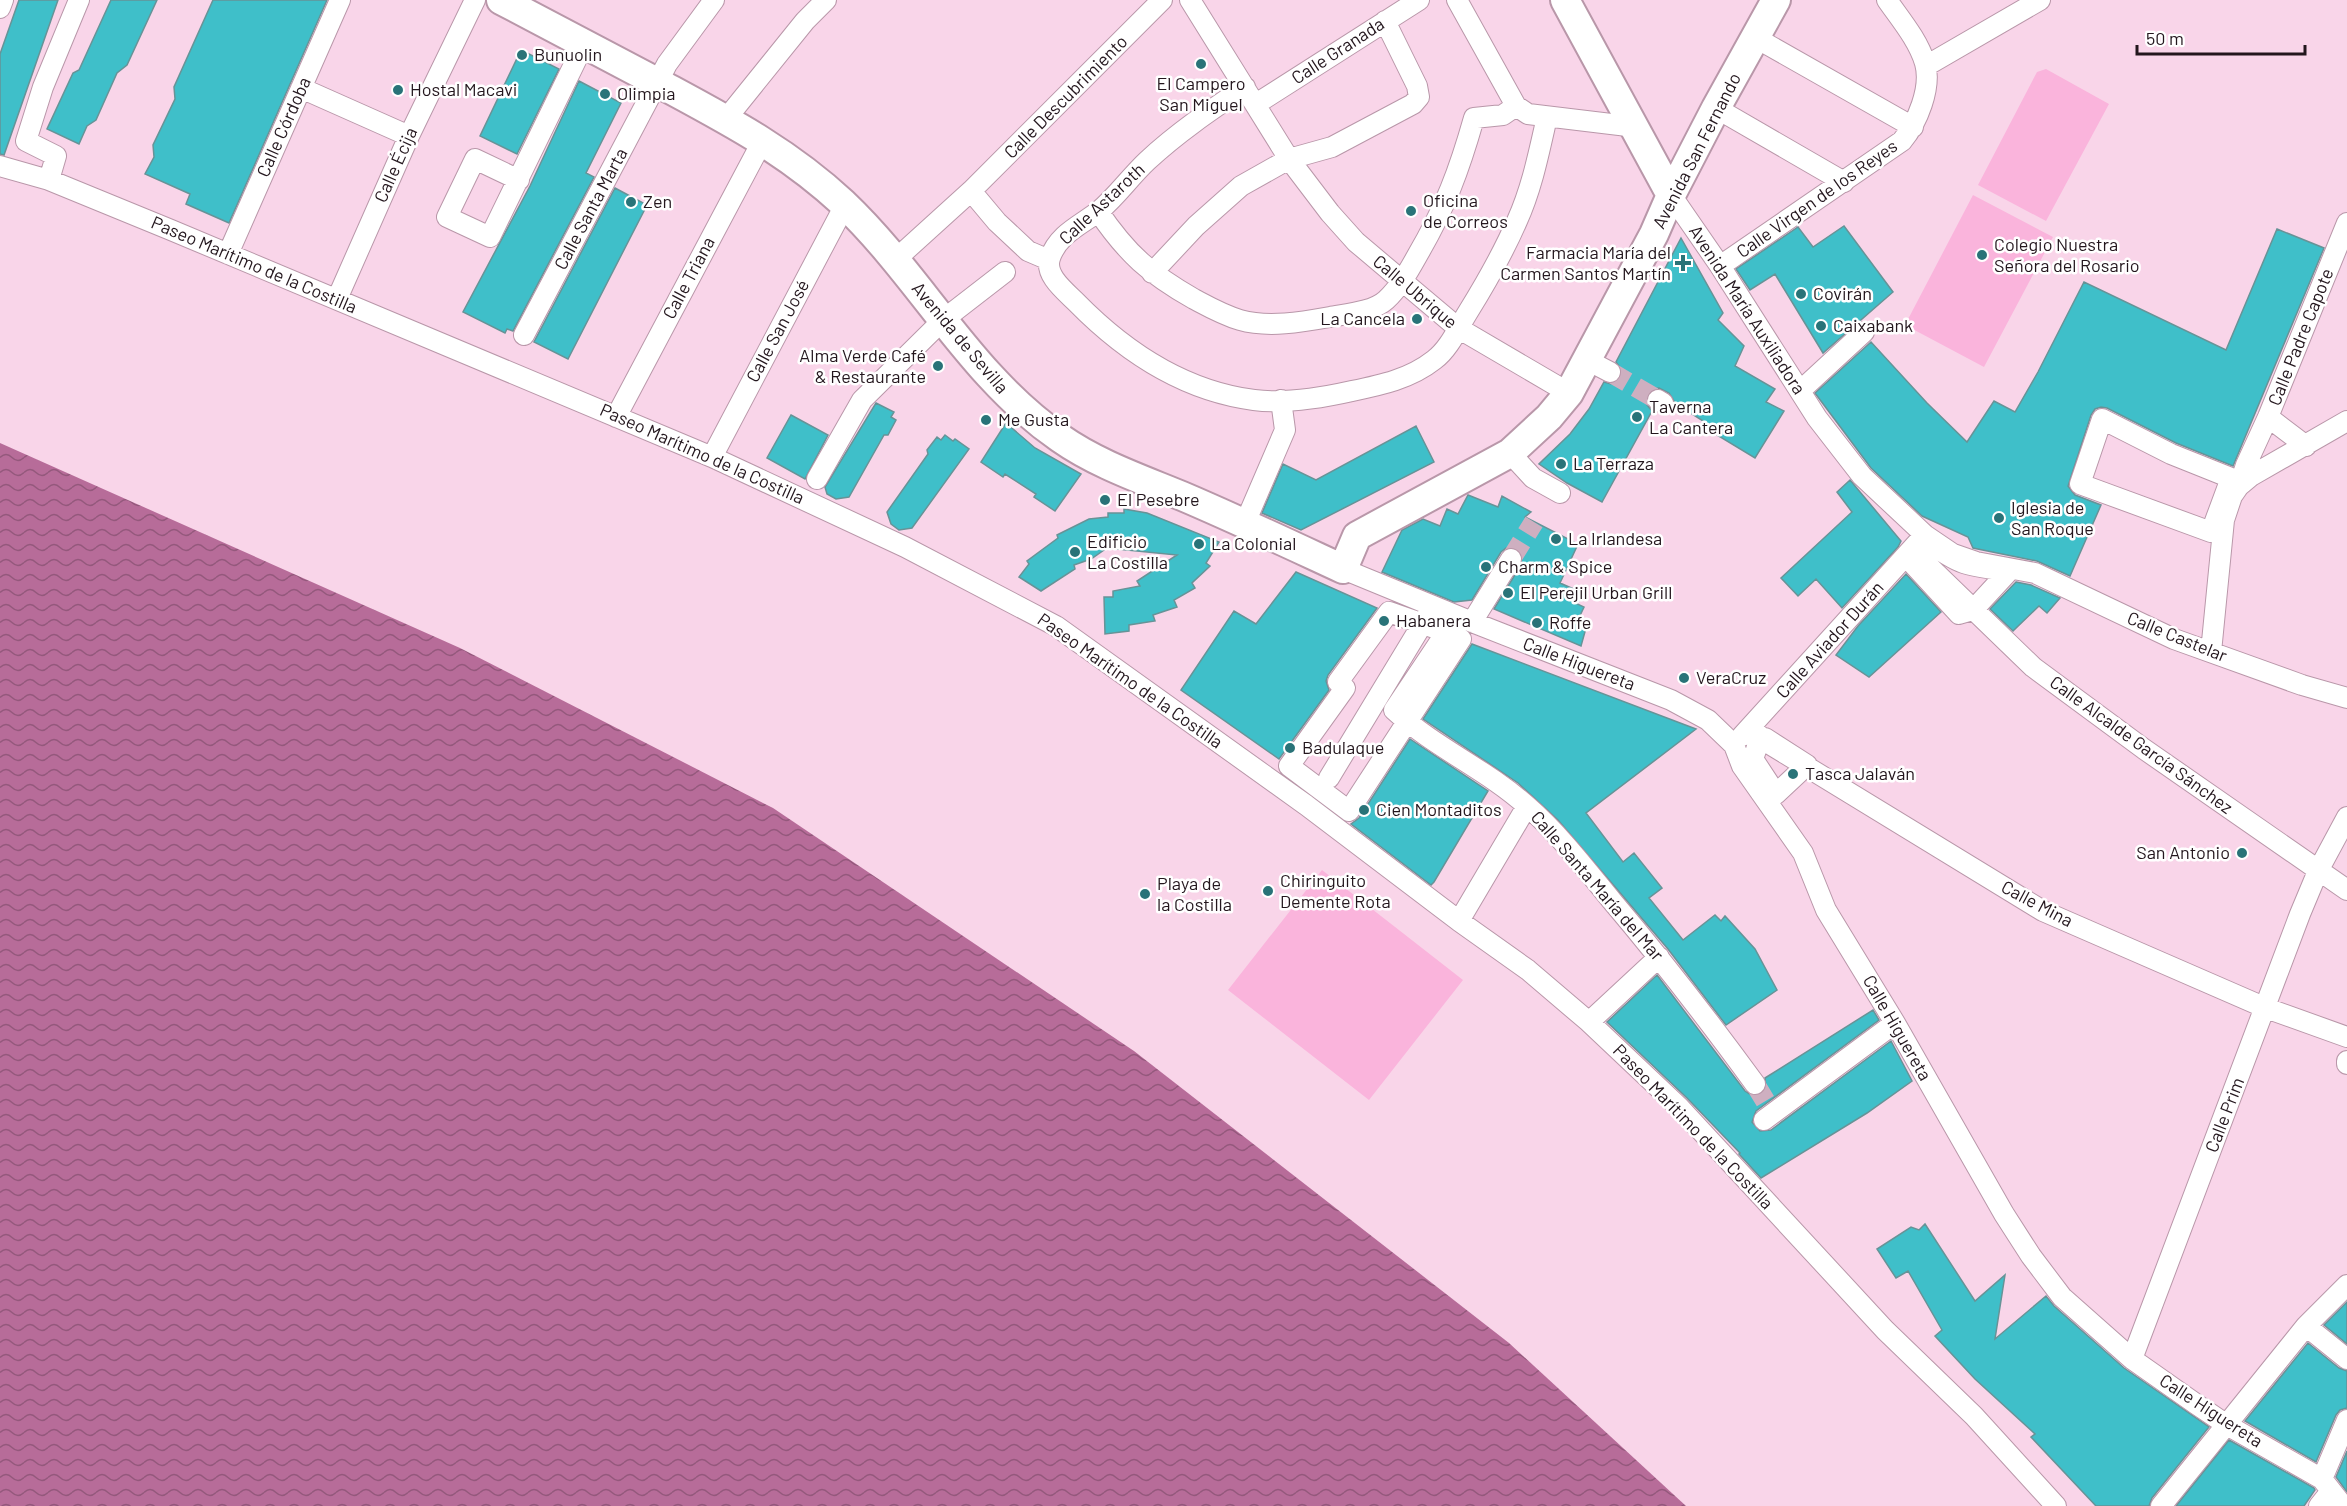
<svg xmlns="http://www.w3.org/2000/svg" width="2347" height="1506" viewBox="0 0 2347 1506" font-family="Barlow,sans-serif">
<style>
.green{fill:#fab4dc}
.water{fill:url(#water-waves)}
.building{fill:#3fbfc9;stroke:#679397;stroke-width:1.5}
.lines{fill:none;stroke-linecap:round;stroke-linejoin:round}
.street-tunnel{stroke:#ceafc0;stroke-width:20;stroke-dasharray:20 10;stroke-linecap:butt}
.street-casing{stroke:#b997a9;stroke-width:22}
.secondary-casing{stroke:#b997a9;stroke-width:32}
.street{stroke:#fff;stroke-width:20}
.secondary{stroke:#fff;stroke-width:28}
.poi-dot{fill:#297378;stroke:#fff;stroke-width:2}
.labels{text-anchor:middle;stroke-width:5;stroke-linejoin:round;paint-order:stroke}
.street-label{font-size:18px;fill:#23161d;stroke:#fff}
.poi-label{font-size:18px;fill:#23161d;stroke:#fff;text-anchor:start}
</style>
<defs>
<pattern id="water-waves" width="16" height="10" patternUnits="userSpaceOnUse" patternTransform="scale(1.5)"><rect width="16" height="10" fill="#b76c99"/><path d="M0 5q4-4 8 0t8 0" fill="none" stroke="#94587c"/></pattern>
</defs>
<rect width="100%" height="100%" fill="#f9d5e9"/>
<path class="green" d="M2046,69L2109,104L2046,221L1978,185L2037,72Z
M1973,195L2053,237L1984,367L1905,325Z
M1322,870L1463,980L1369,1100L1228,990Z"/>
<path class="water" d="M0,443L460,648L773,808L1134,1051L1509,1343L1686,1506H0Z"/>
<path class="building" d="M19,0H58L4,155L0,154V54Z
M111,0H157L127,65L117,73L96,120L87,126L79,144L47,129L73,73L79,70Z
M213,0H327L229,223L186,204L190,194L145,174L154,157L153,145L175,99L174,87Z
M521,50L559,69L517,154L480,136Z
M579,81L621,103L586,173L594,177L513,331L507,329L505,333L463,312L530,186Z
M615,188L647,205L568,359L534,342Z
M1844,226L1893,292L1823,353L1775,274L1750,290L1736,269L1798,227L1813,247Z
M2277,229L2324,248L2233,466L2176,443L2107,408L2101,407L2095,409L2091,415L2068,486L2075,495L2101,505L2070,576L2037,561L1973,548L1968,537L1922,516L1871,468L1815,393L1871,342L1927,403L1967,442L1994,401L2015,412L2038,372L2084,282L2226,350Z
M1681,238L1723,313L1718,320L1744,346L1735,366L1775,389L1766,402L1784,411L1755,458L1712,432L1714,428L1675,403L1669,393L1659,388L1653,389L1646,399L1647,405L1652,411L1602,502L1567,483L1539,464L1570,434L1589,409L1604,382L1611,384L1620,378L1622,371L1616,362Z
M876,403L894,412L891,417L896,420L888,435H884L849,497L836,499L827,494L825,487Z
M791,415L828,435L805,479L767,458Z
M1006,423L1035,448L1081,474L1055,511L1034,497L1036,494L1005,474L1003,477L981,462Z
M1416,426L1434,462L1301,530L1262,513L1283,464L1316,480Z
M945,435L953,441L955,439L969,449L912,528L899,530L891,524L887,512L928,454L927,450L937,437L941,440Z
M1850,480L1901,541L1898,547L1842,608L1816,579L1798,596L1781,578L1852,512L1837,492Z
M1468,495L1498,507L1502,496L1531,512L1525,517L1578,544L1560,583L1578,591L1573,602L1584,607L1577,622L1586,628L1581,646L1494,609L1521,565L1522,554L1517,549L1506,548L1501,552L1472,600L1454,602L1382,572L1402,530L1423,519L1440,526L1447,509L1458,514Z
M1124,509L1147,513L1219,542L1206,563L1210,566L1192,583L1195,588L1174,600L1177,607L1153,615L1155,621L1129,625V631L1105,634L1104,597H1113V591L1140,586L1137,581L1177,555L1107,548L1091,559L1074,565L1075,569L1041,591L1019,577L1029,564L1027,561L1058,538L1057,535L1089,519L1108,517V513H1124Z
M1296,572L1377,608L1328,675L1326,681L1329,690L1279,759L1181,690L1234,611L1256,624Z
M1906,574L1941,612L1869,677L1836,655L1858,626Z
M2016,582L2031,585L2060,598L2047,613L2039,606L2013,631L1990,609Z
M1472,644L1696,729L1586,813L1623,862L1634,853L1662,888L1649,898L1683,940L1715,915L1721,921L1725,916L1755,949L1777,990L1726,1025L1668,949L1558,820L1518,783L1423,719Z
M1410,739L1488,791L1434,882L1431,885L1351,824L1359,818Z
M1657,975L1745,1091L1751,1095L1763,1093L1766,1088L1765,1078L1873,1010L1879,1020L1756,1111L1752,1122L1760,1131L1771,1130L1891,1041L1912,1081L1867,1113L1761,1178L1739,1154L1740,1153L1687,1098L1607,1022Z
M1925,1224L1975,1301L2005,1275L1995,1339L2046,1296L2054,1306L2124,1368L2209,1427L2152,1498L2149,1506H2096L2031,1437L2035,1434L1975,1379L1935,1336L1942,1330L1908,1271L1896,1278L1877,1249L1911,1227L1919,1230Z
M2347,1302V1344L2324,1325Z
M2308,1343L2339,1368L2347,1371V1408L2340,1410L2336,1415L2316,1462L2245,1421Z
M2229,1440L2314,1488L2315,1490L2304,1506H2176Z
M2347,1451V1492L2336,1477Z"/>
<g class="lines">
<path class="street-tunnel" d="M1610,372L1658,400
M1511,559L1534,522
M1755,1084L1769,1107"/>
<defs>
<path id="street" d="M1190,0L1289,159L1330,213L1356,242L1458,328L1569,393
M1457,0L1516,106L1528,114L1636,127
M0,8L3,0
M1756,38L1913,127
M1926,66L2040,0
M1245,87C1211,110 1177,133 1147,161C1130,177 1116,197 1099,211C1081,225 1058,234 1050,258C1044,275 1065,291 1076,302C1124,351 1184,391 1254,400C1285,404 1321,398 1352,391C1381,385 1410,379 1434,360C1449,349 1458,328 1468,312C1486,283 1503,253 1517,221C1532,188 1539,152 1547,117
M301,88L409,136
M1256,104L1419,0
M1716,108L1844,182
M726,119L805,21L826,0
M0,166L49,180L171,230L712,457L905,547L1056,626L1306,805L1459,921L1528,970L1589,1022L1679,1107L1885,1330L1974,1416L2056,1506
M49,180L56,156L26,141L43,87L79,0
M519,180L475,159L447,217L490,237L584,44
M971,191L997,222L1028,251L1049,260
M1671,195L1720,266L1817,418L1862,476L1925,535L1953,554L1976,562L2035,573L2174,639L2302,685L2347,698
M1098,211C1127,254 1150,274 1194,299C1209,307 1223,315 1240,320C1268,328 1302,322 1330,317C1346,314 1373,312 1386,300C1399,288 1408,272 1417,256C1445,208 1459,171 1474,118L1503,115L1516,106
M228,254L340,0
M895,260L971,191L1162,0
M1720,266L1902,141C1917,123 1932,88 1925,63C1918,40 1901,20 1887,0
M1152,273L1196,226L1241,186L1289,159L1332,147L1413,104L1419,97L1417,86L1385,21
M337,299L409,136L475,0
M524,335L667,64L714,0
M1587,360L1610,372
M1800,391L1864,332
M1658,400L1663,403
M616,417L763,140
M2268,417L2306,446
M2102,419L2171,454L2231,478L2211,532L2080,484Z
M1510,453L1533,478L1560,493
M712,457L845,205
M817,479L862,400L943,320L1005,272
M2239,486L2246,465L2268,417L2347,223
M1245,523L1285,430L1281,400
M1927,541C1960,566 1968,566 2009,571L1973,610L1959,614L1912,563L1911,557Z
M1912,550L2033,667L2144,749L2347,890
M1343,569L1472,622L1671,700L1708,720L1734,745L1742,766L1803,853L1826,910L1895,1023L2004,1214L2031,1256L2062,1297L2132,1359L2196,1404L2227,1425L2322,1479L2343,1506
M1389,612L1446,632L1461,639L1349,811L1289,766L1345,688L1338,682Z
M1457,616L1394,710C1435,748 1486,769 1527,806C1559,834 1585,868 1612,901C1662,960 1709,1021 1755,1084
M1472,622L1511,559
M2211,652L2224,520L2232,496L2239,486L2251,476L2347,421
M1751,726L1763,740L2043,911L2266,1008L2347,1037
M1742,736L1920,540
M1765,738L1807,765L1776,794L1753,759L1757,747Z
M1329,778L1429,613
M1459,921L1527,806
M1589,1022L1659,957
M2347,1061V1064
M1764,1120L1895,1023
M2306,1326L2347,1359
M2132,1359L2300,914L2318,871L2347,817
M2322,1479L2347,1420
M2161,1506L2306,1326L2347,1285
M2319,1506L2331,1491"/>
<path id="secondary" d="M501,0C556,29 611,58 666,87C731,122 788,152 843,203C921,277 970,376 1060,438C1097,464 1141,479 1182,496C1236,519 1289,544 1343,569L1357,536L1510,453L1549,417L1569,393L1654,234L1671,195L1716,108L1776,0
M1565,0L1671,195"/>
</defs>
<use href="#street" class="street-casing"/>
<use href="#secondary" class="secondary-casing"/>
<use href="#street" class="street"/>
<use href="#secondary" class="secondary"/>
</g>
<g class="poi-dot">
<circle cx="522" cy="55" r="6"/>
<circle cx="1201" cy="64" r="6"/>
<circle cx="398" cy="90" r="6"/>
<circle cx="605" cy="94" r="6"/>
<circle cx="631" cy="202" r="6"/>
<circle cx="1411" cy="211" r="6"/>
<circle cx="1982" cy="255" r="6"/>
<path d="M1680 254h6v6h6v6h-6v6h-6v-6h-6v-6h6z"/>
<circle cx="1801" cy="294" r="6"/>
<circle cx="1417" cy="319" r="6"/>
<circle cx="1821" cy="326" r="6"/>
<circle cx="938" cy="366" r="6"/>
<circle cx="1637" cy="417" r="6"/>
<circle cx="986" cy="420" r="6"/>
<circle cx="1561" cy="464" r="6"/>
<circle cx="1105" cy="500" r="6"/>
<circle cx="1999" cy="518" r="6"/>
<circle cx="1556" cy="539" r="6"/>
<circle cx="1199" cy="544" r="6"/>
<circle cx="1075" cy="552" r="6"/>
<circle cx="1486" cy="567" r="6"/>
<circle cx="1508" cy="593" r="6"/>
<circle cx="1384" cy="621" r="6"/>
<circle cx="1537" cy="623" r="6"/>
<circle cx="1684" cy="678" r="6"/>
<circle cx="1290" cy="748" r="6"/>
<circle cx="1793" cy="774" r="6"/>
<circle cx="1364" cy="810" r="6"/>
<circle cx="2242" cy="853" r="6"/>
<circle cx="1268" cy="891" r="6"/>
<circle cx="1145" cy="894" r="6"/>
</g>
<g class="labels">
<g class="street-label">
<text transform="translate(1338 51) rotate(-33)" y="6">Calle Granada</text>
<text transform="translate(1066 97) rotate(-45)" y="6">Calle Descubrimiento</text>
<text transform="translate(284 127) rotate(-66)" y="6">Calle Córdoba</text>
<text transform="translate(1697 151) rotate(-63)" y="6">Avenida San Fernando</text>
<text transform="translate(396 165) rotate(-66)" y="6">Calle Écija</text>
<text transform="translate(1817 199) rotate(-35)" y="6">Calle Virgen de los Reyes</text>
<text transform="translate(1102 204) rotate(-43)" y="6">Calle Astaroth</text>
<text transform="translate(591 209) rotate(-62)" y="6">Calle Santa Marta</text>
<text transform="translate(254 265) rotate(23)" y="6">Paseo Marítimo de la Costilla</text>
<text transform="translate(689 278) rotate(-62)" y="6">Calle Triana</text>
<text transform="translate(1415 292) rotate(40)" y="6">Calle Ubrique</text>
<text transform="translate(1747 310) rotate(57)" y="6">Avenida María Auxiliadora</text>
<text transform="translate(778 331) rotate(-62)" y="6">Calle San José</text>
<text transform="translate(2301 337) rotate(-68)" y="6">Calle Padre Capote</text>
<text transform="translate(960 338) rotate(50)" y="6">Avenida de Sevilla</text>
<text transform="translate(702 454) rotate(24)" y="6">Paseo Marítimo de la Costilla</text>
<text transform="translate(2177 637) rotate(22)" y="6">Calle Castelar</text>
<text transform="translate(1830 640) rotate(-48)" y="6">Calle Aviador Durán</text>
<text transform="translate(1579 664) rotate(21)" y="6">Calle Higuereta</text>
<text transform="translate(1130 681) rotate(35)" y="6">Paseo Marítimo de la Costilla</text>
<text transform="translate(2141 745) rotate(36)" y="6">Calle Alcalde García Sánchez</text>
<text transform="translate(1597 886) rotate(49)" y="6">Calle Santa María del Mar</text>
<text transform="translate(2037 904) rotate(28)" y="6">Calle Mina</text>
<text transform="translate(1897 1028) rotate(60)" y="6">Calle Higuereta</text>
<text transform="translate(2225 1115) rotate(-69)" y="6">Calle Prim</text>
<text transform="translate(1693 1127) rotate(46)" y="6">Paseo Marítimo de la Costilla</text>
<text transform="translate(2211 1411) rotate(33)" y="6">Calle Higuereta</text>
</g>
<g class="poi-label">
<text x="534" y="61">Bunuolin</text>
<text x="1201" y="90" text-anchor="middle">El Campero<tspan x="1201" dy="21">San Miguel</tspan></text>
<text x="410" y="96">Hostal Macavi</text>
<text x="617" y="100">Olimpia</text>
<text x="1423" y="207">Oficina<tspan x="1423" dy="21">de Correos</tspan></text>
<text x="643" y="208">Zen</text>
<text x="1994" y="251">Colegio Nuestra<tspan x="1994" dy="21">Señora del Rosario</tspan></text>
<text x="1671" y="259" text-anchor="end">Farmacia María del<tspan x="1671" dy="21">Carmen Santos Martín</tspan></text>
<text x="1813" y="300">Covirán</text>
<text x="1405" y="325" text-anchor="end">La Cancela</text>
<text x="1833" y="332">Caixabank</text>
<text x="926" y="362" text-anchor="end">Alma Verde Café<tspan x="926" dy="21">&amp; Restaurante</tspan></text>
<text x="1649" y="413">Taverna<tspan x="1649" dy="21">La Cantera</tspan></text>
<text x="998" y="426">Me Gusta</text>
<text x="1573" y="470">La Terraza</text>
<text x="1117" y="506">El Pesebre</text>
<text x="2011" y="514">Iglesia de<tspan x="2011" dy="21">San Roque</tspan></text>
<text x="1568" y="545">La Irlandesa</text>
<text x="1087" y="548">Edificio<tspan x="1087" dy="21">La Costilla</tspan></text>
<text x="1211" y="550">La Colonial</text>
<text x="1498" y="573">Charm &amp; Spice</text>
<text x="1520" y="599">El Perejil Urban Grill</text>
<text x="1396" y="627">Habanera</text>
<text x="1549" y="629">Roffe</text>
<text x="1696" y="684">VeraCruz</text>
<text x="1302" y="754">Badulaque</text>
<text x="1805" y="780">Tasca Jalaván</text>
<text x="1376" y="816">Cien Montaditos</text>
<text x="2230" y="859" text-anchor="end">San Antonio</text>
<text x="1280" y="887">Chiringuito<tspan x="1280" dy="21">Demente Rota</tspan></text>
<text x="1157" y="890">Playa de<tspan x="1157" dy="21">la Costilla</tspan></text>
</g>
</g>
<path d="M2137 45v9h168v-9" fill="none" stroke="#23161d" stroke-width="3"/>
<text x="2146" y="45" font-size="18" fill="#23161d" stroke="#ffffff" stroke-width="4.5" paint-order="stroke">50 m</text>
</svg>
